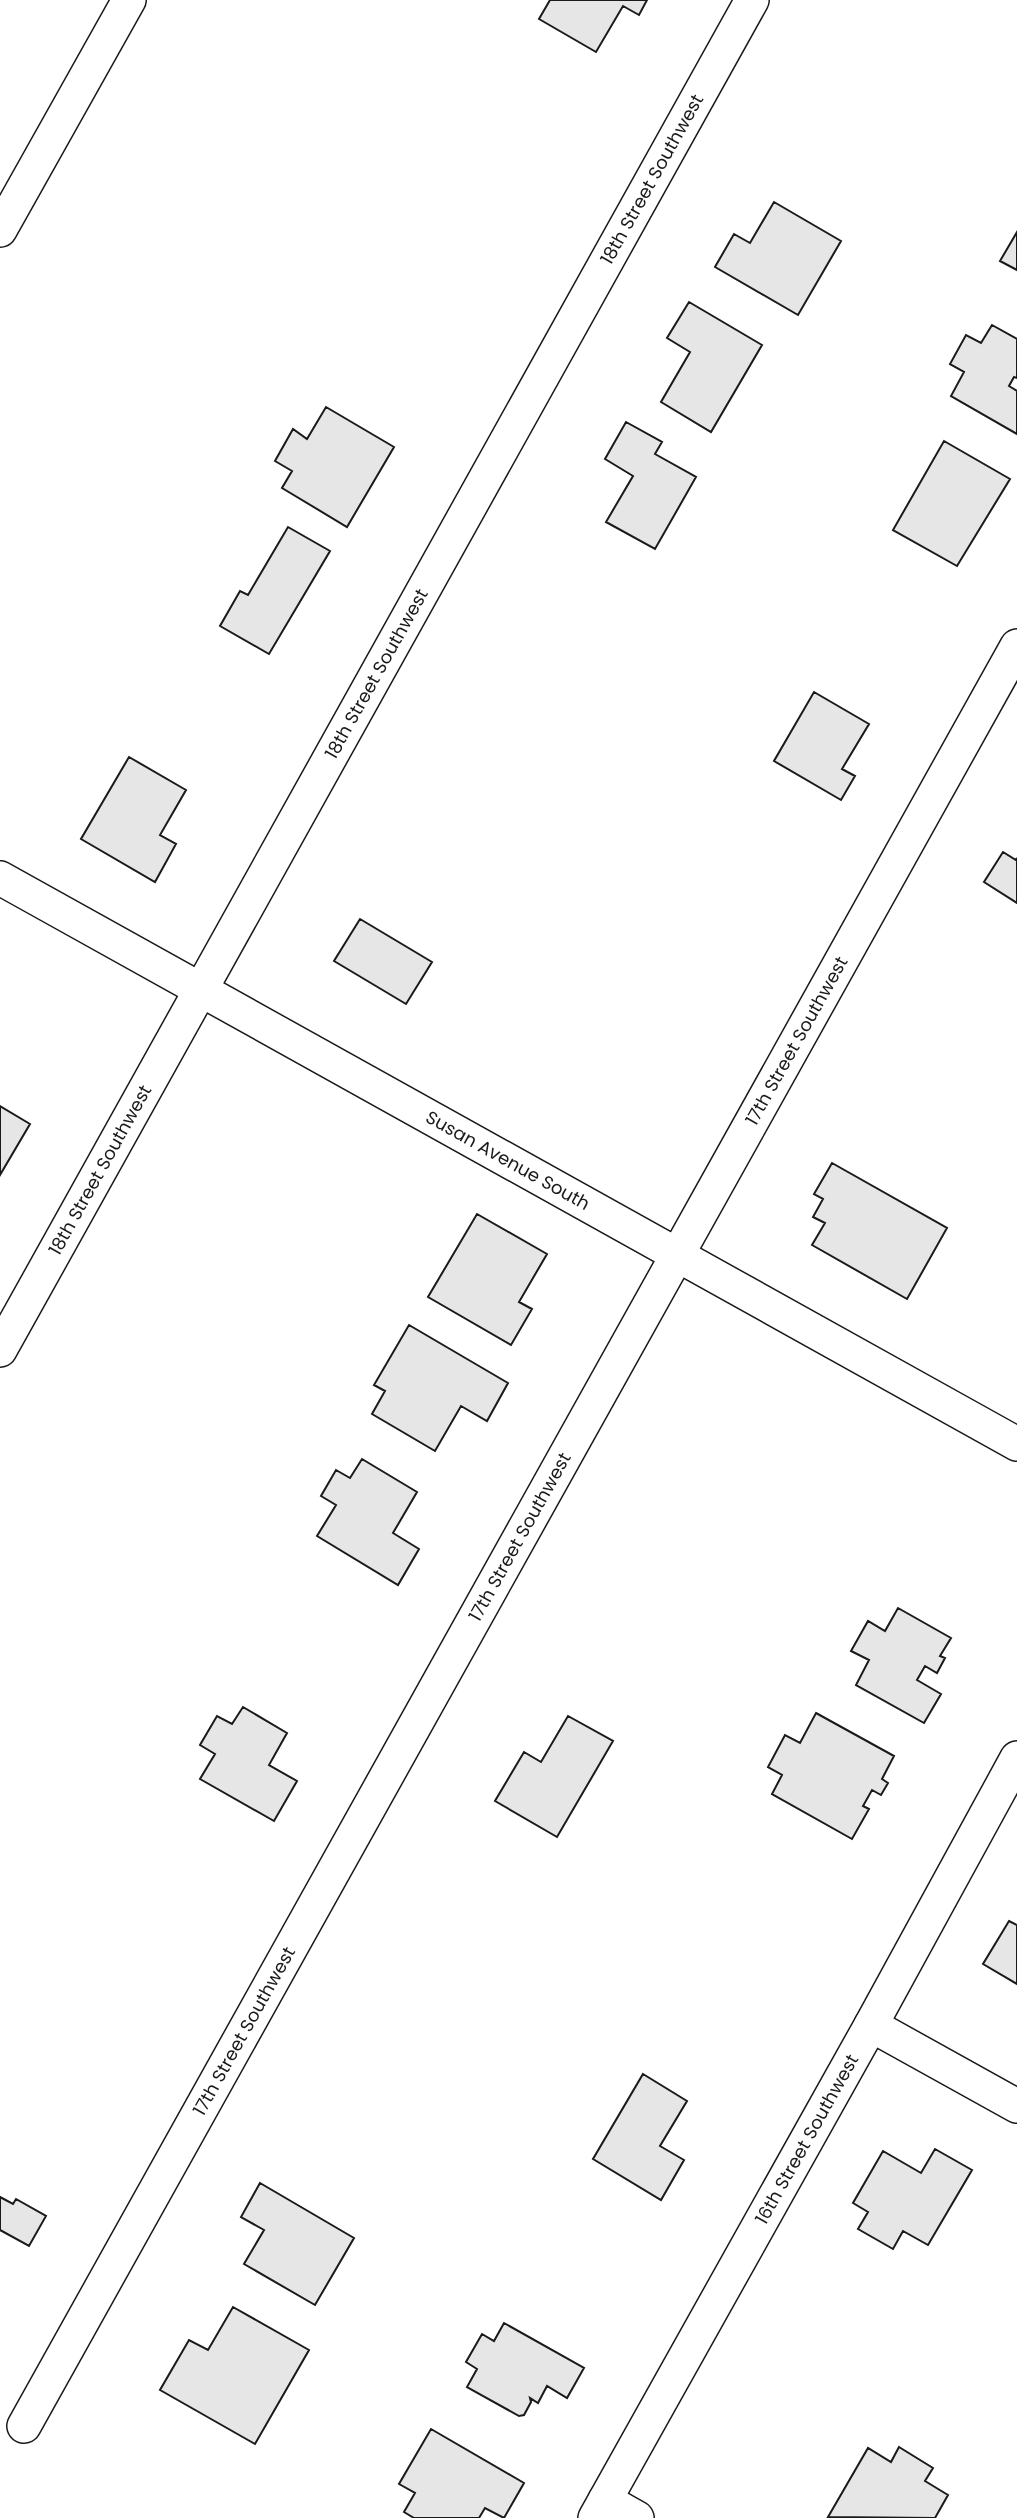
<svg xmlns="http://www.w3.org/2000/svg" width="1017" height="2518" viewBox="0 0 1017 2518" font-family="Poppins,sans-serif">
<style>
.building{fill:#e6e6e6;stroke:#1a1a1a;stroke-width:2}
.lines{fill:none;stroke-linecap:round;stroke-linejoin:round}
.street-casing{stroke:#1a1a1a;stroke-width:36}
.street{stroke:#fff;stroke-width:33}
.labels{text-anchor:middle;stroke-width:5;stroke-linejoin:round;paint-order:stroke}
.street-label{font-size:18px;fill:#1a1a1a;stroke:#fff}
</style>
<rect width="100%" height="100%" fill="#fff"/>
<path class="building" d="M550,0H647L639,15L623,6L596,52L539,19Z
M774,202L841,241L798,315L715,267L734,234L750,243Z
M1017,232V270L1000,261Z
M689,302L762,345L711,432L661,402L690,352L667,338Z
M992,325L1017,339V378L1014,377L1009,386L1017,391V434L951,396L964,372L950,364L966,335L981,343Z
M326,407L394,447L347,527L282,488L292,471L275,461L293,429L307,439Z
M626,422L662,442L655,454L696,477L655,549L606,522L633,476L605,459Z
M944,441L1010,479L957,566L893,530Z
M288,527L330,551L269,654L220,626L240,591L248,595Z
M814,692L869,724L842,769L855,776L841,800L774,761Z
M129,757L186,790L160,835L176,844L155,882L81,839Z
M1003,852L1016,860L1017,858V903L984,882Z
M360,919L432,962L406,1004L334,961Z
M0,1106L30,1124L0,1175Z
M832,1163L947,1228L907,1299L812,1245L825,1223L813,1217L823,1199L814,1194Z
M477,1214L547,1254L519,1302L532,1309L511,1345L428,1297Z
M409,1325L508,1383L487,1421L461,1406L435,1451L372,1414L385,1391L374,1385Z
M362,1459L417,1492L393,1533L419,1549L398,1585L317,1536L336,1505L321,1496L336,1470L350,1478Z
M898,1608L951,1638L940,1656L945,1658L937,1673L925,1666L917,1680L941,1694L924,1723L856,1685L869,1660L851,1651L868,1621L885,1631Z
M243,1707L287,1733L269,1765L297,1781L274,1821L200,1779L215,1754L200,1745L217,1716L232,1724Z
M816,1713L894,1756L882,1779L888,1783L881,1795L872,1790L863,1806L869,1809L852,1839L772,1794L782,1775L768,1767L785,1735L800,1743Z
M568,1716L613,1741L557,1837L495,1801L524,1752L541,1762Z
M1009,1921L1017,1925V1984L983,1964Z
M643,2074L687,2101L660,2146L684,2160L661,2200L593,2159Z
M935,2149L972,2170L928,2245L903,2231L893,2249L858,2229L868,2212L853,2203L883,2151L921,2173Z
M260,2183L354,2238L315,2305L244,2264L264,2230L241,2217Z
M0,2197L13,2204L16,2199L46,2216L29,2246L0,2230Z
M233,2307L309,2350L255,2444L160,2390L189,2340L208,2350Z
M504,2323L584,2368L567,2398L547,2386L538,2403L530,2398L531,2402L524,2415L519,2416L467,2387L477,2369L466,2362L482,2334L494,2341Z
M431,2429L524,2483L504,2518L485,2508L479,2518H414L404,2512L415,2493L399,2484Z
M899,2447L933,2468L925,2481L948,2495L935,2518L828,2517L868,2448L891,2462Z"/>
<g class="lines">
<defs>
<g id="street">
<path d="M0,230L129,0"/>
<path id="s1" d="M0,878L1017,1444"/>
<path id="s2" d="M0,1350L752,0"/>
<path d="M871,2025L1017,2106"/>
<path id="s3" d="M24,2426L1017,646"/>
<path d="M605,2500L637,2518"/>
<path id="s4" d="M595,2518L871,2025L1017,1758"/>
</g>
</defs>
<use href="#street" class="street-casing"/>
<use href="#street" class="street"/>
</g>
<g class="labels">
<g class="street-label">
<text dy="6" stroke="none"><textPath href="#s2" startOffset="1340">18th Street Southwest</textPath></text>
<text dy="6" stroke="none"><textPath href="#s2" startOffset="774">18th Street Southwest</textPath></text>
<text dy="6" stroke="none"><textPath href="#s3" startOffset="1586">17th Street Southwest</textPath></text>
<text dy="6" stroke="none"><textPath href="#s1" startOffset="581">Susan Avenue South</textPath></text>
<text dy="6" stroke="none"><textPath href="#s2" startOffset="206">18th Street Southwest</textPath></text>
<text dy="6" stroke="none"><textPath href="#s3" startOffset="1018">17th Street Southwest</textPath></text>
<text dy="6" stroke="none"><textPath href="#s3" startOffset="452">17th Street Southwest</textPath></text>
<text dy="6" stroke="none"><textPath href="#s4" startOffset="434">16th Street Southwest</textPath></text>
</g>
</g>
</svg>
